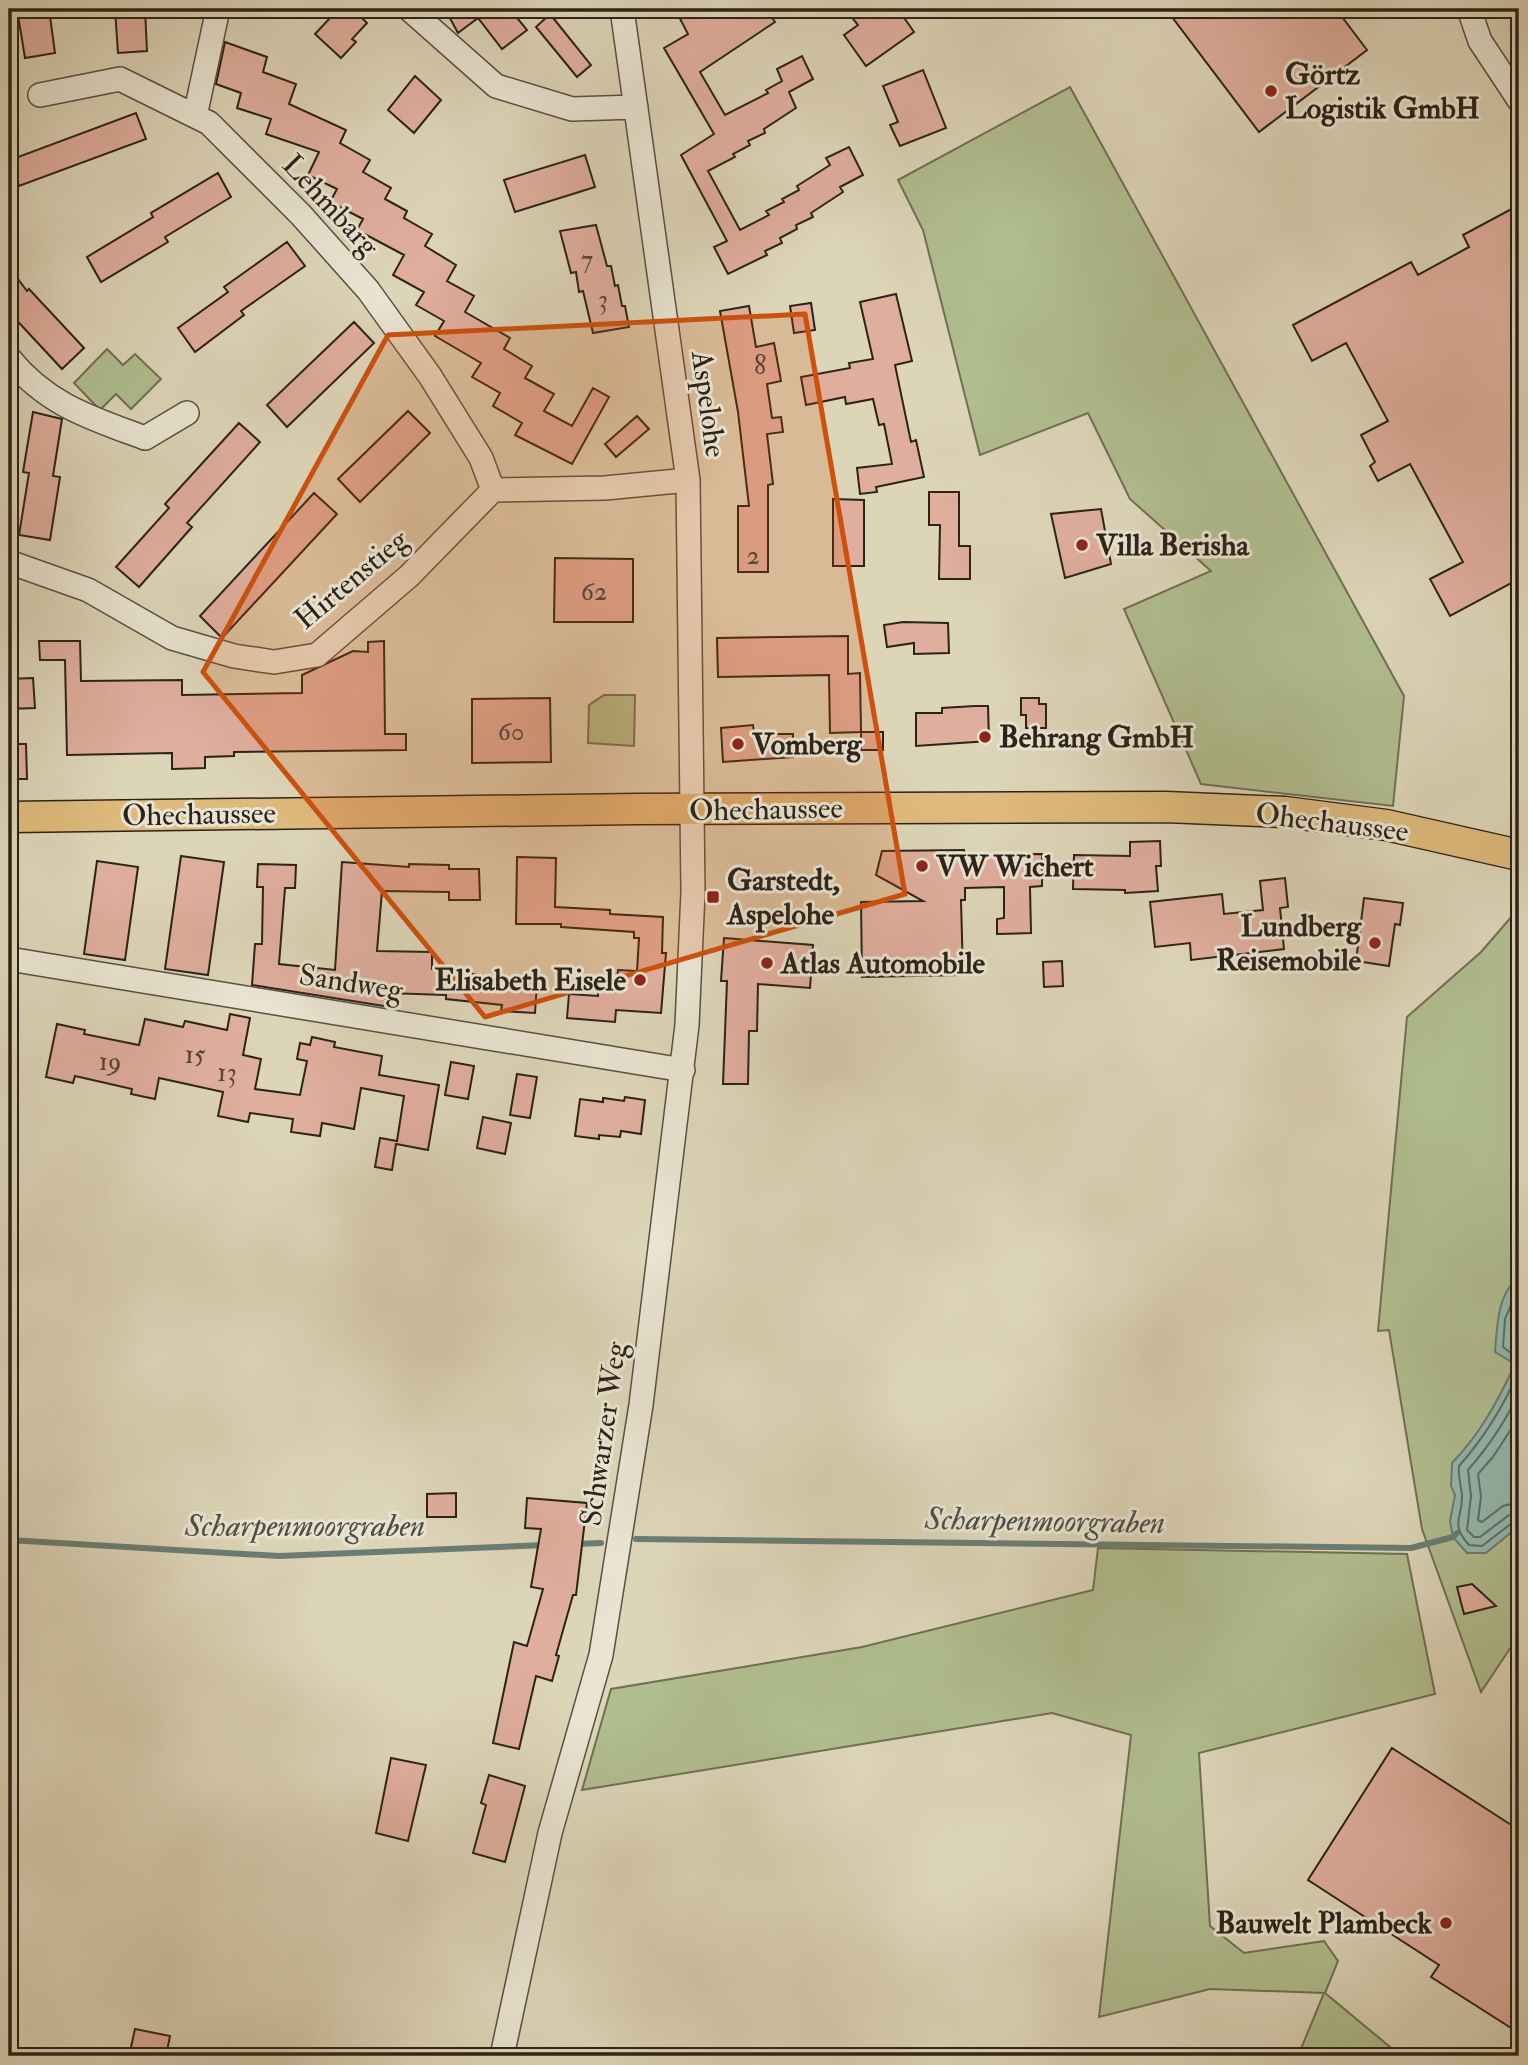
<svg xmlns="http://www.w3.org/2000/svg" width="1528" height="2065" viewBox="0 0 1528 2065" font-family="'IM FELL Double Pica',serif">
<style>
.green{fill:#b0bd8f;stroke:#6e7054;stroke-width:2}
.water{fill:#93b9af;stroke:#6a7d73;stroke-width:2}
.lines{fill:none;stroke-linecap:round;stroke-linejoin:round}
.shore{stroke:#606e64;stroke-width:2}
.stream{stroke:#6a7d73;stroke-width:6}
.building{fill:#dfae9d;stroke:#2c2219;stroke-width:2}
.minor-casing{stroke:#584f41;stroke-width:26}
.major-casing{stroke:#2c2219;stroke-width:33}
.minor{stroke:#e9e4d1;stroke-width:23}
.major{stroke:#deba7c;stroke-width:30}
.marked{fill:#cc510e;fill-opacity:0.2;stroke:#cc510e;stroke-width:5;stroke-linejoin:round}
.poi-dot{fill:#8f2418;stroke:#e9e4d1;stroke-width:2.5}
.labels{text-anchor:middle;stroke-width:6;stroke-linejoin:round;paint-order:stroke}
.number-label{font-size:26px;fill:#59453a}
.poi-label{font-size:30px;font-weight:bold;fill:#2c2219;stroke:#e9e4d1;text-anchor:start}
.street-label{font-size:30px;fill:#2c2219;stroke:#e9e4d1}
.water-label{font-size:32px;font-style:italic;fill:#4b4f46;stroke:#e9e4d1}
</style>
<rect width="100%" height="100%" fill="#ddd5b8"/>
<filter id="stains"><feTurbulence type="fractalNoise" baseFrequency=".00286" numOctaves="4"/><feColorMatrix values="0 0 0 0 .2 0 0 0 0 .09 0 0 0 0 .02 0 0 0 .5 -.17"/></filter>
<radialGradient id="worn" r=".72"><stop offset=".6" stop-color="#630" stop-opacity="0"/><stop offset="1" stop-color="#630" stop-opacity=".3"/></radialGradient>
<path class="green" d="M1070,87L1404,696L1393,806L1201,784L1124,609L1211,571L1130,499L1088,413L980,455L923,230L898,180Z
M107,349L123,365L135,354L161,379L131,409L116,394L100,410L74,383Z
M604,695H635L634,746L588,743L589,705Z
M1519,908V1278L1512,1283L1519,1366V1635L1481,1692L1422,1529L1389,1330L1378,1331L1407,1017L1481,952Z
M1098,1548L1407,1554L1435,1694L1199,1753L1210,1926L1244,1953L1324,1941L1338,1961L1325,1993L1401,2056H1298L1324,1993L1210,1989L1099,2017L1131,1735L1052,1713L582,1790L611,1689L862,1647L1093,1590Z"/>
<path class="water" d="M1519,1278V1526L1486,1553H1467L1453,1537L1450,1521L1455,1495L1451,1486L1452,1463C1480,1434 1498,1401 1515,1364L1495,1352C1497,1330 1497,1292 1519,1278Z"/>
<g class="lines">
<path class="shore" d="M1519,1286L1505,1319L1503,1347L1519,1359
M1519,1371C1503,1407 1485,1437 1459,1466C1458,1477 1461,1485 1462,1495C1463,1519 1449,1523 1469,1545L1482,1546L1512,1523L1519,1521
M1519,1392C1506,1421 1489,1446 1468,1470L1471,1496L1467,1530L1474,1537H1480L1509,1515L1519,1512
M1519,1417L1493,1457L1478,1474L1481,1497L1478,1520L1482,1522L1503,1506L1519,1502"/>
<path class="stream" d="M636,1539L1411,1548L1453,1537L1457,1533
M9,1540L279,1556L545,1545
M577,1544L601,1543"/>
</g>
<path class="building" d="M17,9H49L55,53L25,58Z
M115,9H145L147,51L118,53Z
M320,9H371L362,18L367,23L352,39L356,42L341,58L315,34L330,18Z
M445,9H510L527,30L502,49L478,18L458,33Z
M675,9H766L775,22L700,72L725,115L768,93L766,90L782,81L777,69L802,56L813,79L789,92L796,108L764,129L765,133L748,141L750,145L733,154L735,157L708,171L740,230L769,215L766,211L784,202L782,199L799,190L797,186L830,165L826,158L849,147L863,175L840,187L843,192L811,213L813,217L796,225L797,229L780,238L782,243L765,251L767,255L728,274L714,247L727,241L681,155L714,134L664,48L688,34Z
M845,9H898L914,32L866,66L844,35L858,25Z
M1166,9H1336L1367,50L1259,132Z
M550,14L591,65L577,77L536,27Z
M225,42L267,57L263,72L296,84L289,104L346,130L340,143L370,160L363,172L391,188L385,199L407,211L404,218L432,234L425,246L456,265L447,281L474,296L465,312L510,338L504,349L532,366L525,378L554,394L544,411L572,426L593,388L609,397L572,464L515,435L522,423L493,406L500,393L472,377L481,363L435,336L444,321L416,305L424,292L393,275L404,255L357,230L363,219L330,202L337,189L308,175L319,152L266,134L271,119L237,108L241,93L216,84Z
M923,70L946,128L900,146L890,125L898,122L883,86Z
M415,76L441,100L414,133L388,110Z
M136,113L146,139L19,186L10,160Z
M585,155L595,187L515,212L504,180Z
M218,173L231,197L165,237L168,242L101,282L87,257L153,217L151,213Z
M1519,205V579L1450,616L1430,579L1463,562L1410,464L1378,481L1370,466L1375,462L1361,435L1388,421L1346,343L1312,361L1293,325L1411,262L1418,275L1469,247L1463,235Z
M596,225L607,266H611L615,286L618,285L622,306H625L629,327L593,333L583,291L579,292L576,272L571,273L560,231Z
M287,242L305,266L241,311L244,315L195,352L178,328L228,292L224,287Z
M9,267L27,291L29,289L84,348L62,369L9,312Z
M896,294L912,361L895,365L911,442L916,440L924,477L876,487L877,492L860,494L857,468L892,464L884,424L879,425L873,399L846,404L845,397L806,405L801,377L850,368L849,363L873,359L860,302Z
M811,303L815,330L794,333L790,306Z
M749,306L756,347L774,343L781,381L767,384L772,418L781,417L783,432L767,434L773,484L768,485V572H738V506H749L738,412L720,311Z
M354,322L374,343L287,427L267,405Z
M408,411L430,433L360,502L338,479Z
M33,412L62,419L53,476L60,477L50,540L19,535L29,473L23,472Z
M637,416L649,429L616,457L605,444Z
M239,423L260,442L187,523L192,527L139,587L116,567L169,508L165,504Z
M929,492H959V546H970V579H939L940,525H929Z
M314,493L337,514L222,638L200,616Z
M833,499L864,500V566H833Z
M1101,509L1111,564L1065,578L1051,514Z
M555,558L633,559V622H554Z
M903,622L948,623L949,653L914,654V643L887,647L884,625Z
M848,636V674L860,673L861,732L830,733L829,675L718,677L717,638Z
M39,641H80L81,681L182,680V695L302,693V675L353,651L368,652V642L384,641L385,734H406V750L234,752V756L205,757V768L172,769V753L67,755L65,660H40Z
M33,678L35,708L9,709V679Z
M550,698L551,762L472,763V699Z
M1021,698H1039V704H1046V728H1026V715H1021Z
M975,706H988L989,741L916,746V713H942V708Z
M753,725L754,734H793V757L723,762L721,728Z
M861,732H883V750H861Z
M9,744H26L27,779H9Z
M1160,841L1161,866H1156L1158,891L1125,893V890L1073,889L1074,855L1130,856V842Z
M964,850L965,855L1042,854V886L1030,887L1031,933L997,934V919L1004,918V887L965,888V900H961L963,975L862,977L861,902L923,901L876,875L882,851Z
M181,856L224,862L208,975L165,969Z
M517,857L556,858L555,907L610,910V914L663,917L662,953H666L661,1013L616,1010L615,1022L567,1018L569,994L598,996V990L616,992L618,970L637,971L639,938H634V932L561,927V924H516Z
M97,861L138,867L125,960L84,954Z
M342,862L409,867V864L449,865V869H479L480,900H449V892L382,891L377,951L432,952V969L482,975L481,980L537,983L535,1013L501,1011L502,1005L446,999V995L386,993L384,1006L252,985L255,944H262L263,887H257L258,864L296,865L295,888H285L279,964L335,970Z
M1285,878L1288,907L1280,908L1284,949L1191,960L1190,943L1155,947L1150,902L1222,894L1224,914L1263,910L1260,881Z
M1364,898L1403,903L1400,925L1395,924L1389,966L1356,961Z
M724,938L813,945L810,988L758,984L757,1031H749L748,1084H723L727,981H721Z
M1062,961L1063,986L1044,987L1043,962Z
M230,1014L250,1018L243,1055L261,1059L255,1089L300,1095L307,1061L297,1059L300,1043L310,1045L312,1037L335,1042L334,1047L382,1056L379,1075L439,1085L428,1150L396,1144L392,1170L375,1167L380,1138L397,1141L404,1096L361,1088L354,1129L322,1123L320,1136L291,1132L293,1119L250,1113L248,1122L218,1116L223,1092L159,1078L155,1099L131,1094L132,1089L75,1076L73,1083L46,1077L57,1024L85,1030L84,1034L139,1045L145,1019L183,1027L185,1021L227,1030Z
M451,1062L474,1066L468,1099L445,1095Z
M517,1074L537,1077L530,1118L510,1115Z
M625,1097L645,1100L641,1134L621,1131L620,1137L599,1135V1139L575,1136L580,1099L603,1102V1098L624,1101Z
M483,1117L511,1123L505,1154L477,1148Z
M456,1493V1517H427V1494Z
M527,1498L587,1503L576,1595H573L556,1655L559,1656L552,1681L536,1676L519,1749L493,1743L514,1642L527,1646L543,1589L531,1587L541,1529L525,1528Z
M1472,1584L1496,1606L1464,1614L1457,1587Z
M1392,1748L1519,1830V2033L1431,1977L1439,1965L1308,1880Z
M391,1758L426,1765L408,1841L376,1833Z
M489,1775L525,1786L505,1862L473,1853L486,1805L481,1803Z
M135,2029L170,2036L166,2056H129Z"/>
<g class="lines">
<defs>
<path id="minor" d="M409,9L496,86L572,109L636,107
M1469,9L1480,41L1519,100
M40,95L120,79L209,123L301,215L368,290L430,376L481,458L493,490
M195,116L218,9
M9,358C47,405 91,418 145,438L187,413
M9,562L88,590L172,638L234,656L274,662L317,655L409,576L493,490L605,488L688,480
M9,959L683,1070
M502,2056L550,1833L601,1655L641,1405L687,1025L693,892L688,480L622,9"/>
<path id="major" d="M9,817L637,809L1166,807L1285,812L1386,825L1519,855"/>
</defs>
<use href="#minor" class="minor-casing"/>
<use href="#major" class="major-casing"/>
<use href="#minor" class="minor"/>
<use href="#major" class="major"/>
</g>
<path class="marked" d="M805,314L905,894L485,1017L203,672L388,335Z"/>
<g class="poi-dot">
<circle cx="1271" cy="91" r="7"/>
<circle cx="1082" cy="545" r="7"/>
<circle cx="985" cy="737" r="7"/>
<circle cx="738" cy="744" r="7"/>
<circle cx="922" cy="866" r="7"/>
<rect x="706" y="890" width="14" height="14" rx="3.5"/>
<circle cx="1375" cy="943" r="7"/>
<circle cx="767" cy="963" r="7"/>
<circle cx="640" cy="980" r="7"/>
<circle cx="1446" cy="1923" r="7"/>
</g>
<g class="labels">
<g class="number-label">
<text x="587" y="268">7</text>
<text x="603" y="308">3</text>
<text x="760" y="374">8</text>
<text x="753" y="564">2</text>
<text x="594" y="600">62</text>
<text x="511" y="740">60</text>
<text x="195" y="1063">15</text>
<text x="110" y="1070">19</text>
<text x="227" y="1081">13</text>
</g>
<g class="poi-label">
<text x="1285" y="84">Görtz<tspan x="1285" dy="34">Logistik GmbH</tspan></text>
<text x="1096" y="555">Villa Berisha</text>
<text x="999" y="747">Behrang GmbH</text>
<text x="752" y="754">Vomberg</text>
<text x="936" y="876">VW Wichert</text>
<text x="727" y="890">Garstedt,<tspan x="727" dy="34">Aspelohe</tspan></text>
<text x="1361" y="936" text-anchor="end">Lundberg<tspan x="1361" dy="34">Reisemobile</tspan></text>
<text x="781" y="973">Atlas Automobile</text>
<text x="626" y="990" text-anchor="end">Elisabeth Eisele</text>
<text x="1432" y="1933" text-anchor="end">Bauwelt Plambeck</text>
</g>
<g class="street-label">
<text transform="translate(331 205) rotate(47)" y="10">Lehmbarg</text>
<text transform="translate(709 404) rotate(82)" y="10">Aspelohe</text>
<text transform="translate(351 579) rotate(-40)" y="10">Hirtenstieg</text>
<text transform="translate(766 809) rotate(-1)" y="10">Ohechaussee</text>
<text transform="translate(199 814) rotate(-1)" y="10">Ohechaussee</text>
<text transform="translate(1332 822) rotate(7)" y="10">Ohechaussee</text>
<text transform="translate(351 982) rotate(9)" y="10">Sandweg</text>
<text transform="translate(603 1434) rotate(-82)" y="10">Schwarzer Weg</text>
</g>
<g class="water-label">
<text transform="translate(1045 1520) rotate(1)" y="11">Scharpenmoorgraben</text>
<text x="305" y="1536">Scharpenmoorgraben</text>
</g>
</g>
<rect width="1528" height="2065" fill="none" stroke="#ddd5b8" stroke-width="35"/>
<rect x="10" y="10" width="1507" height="2044" fill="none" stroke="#2c2219" stroke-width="3.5"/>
<rect x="18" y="18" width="1493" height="2030" fill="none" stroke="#2c2219" stroke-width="2"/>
<rect width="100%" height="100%" filter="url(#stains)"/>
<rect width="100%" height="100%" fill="url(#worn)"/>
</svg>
